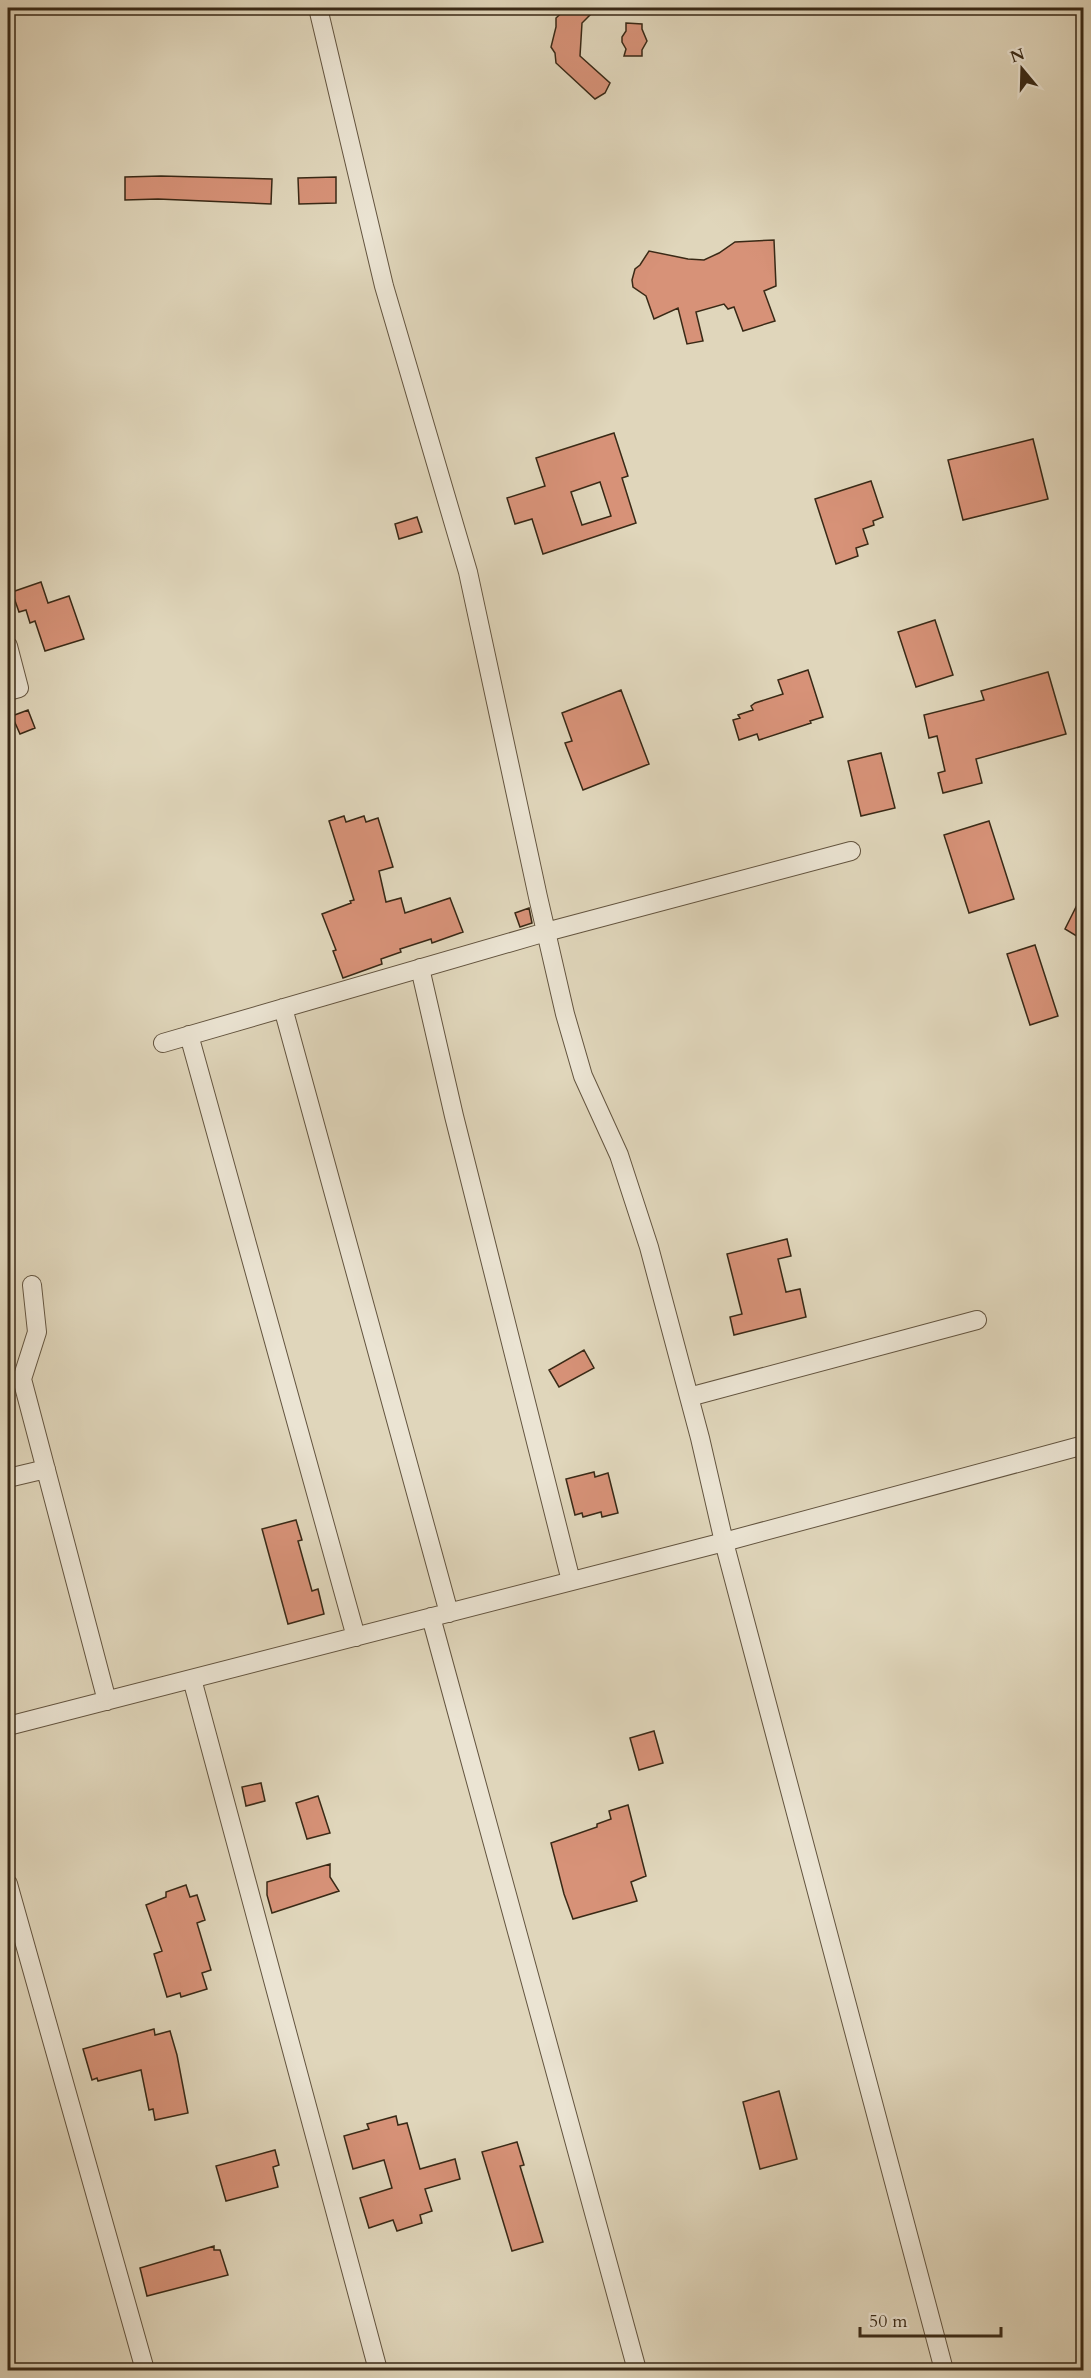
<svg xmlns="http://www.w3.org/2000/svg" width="1091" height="2378" viewBox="0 0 1091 2378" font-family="Cardo,serif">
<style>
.building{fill:#d79278;stroke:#392916;stroke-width:1.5;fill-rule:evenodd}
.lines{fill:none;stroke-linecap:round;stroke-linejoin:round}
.street-casing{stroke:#63543f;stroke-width:20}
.street{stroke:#ebe4d3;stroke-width:18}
</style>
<rect width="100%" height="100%" fill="#e0d6bb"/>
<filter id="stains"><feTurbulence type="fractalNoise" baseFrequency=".00333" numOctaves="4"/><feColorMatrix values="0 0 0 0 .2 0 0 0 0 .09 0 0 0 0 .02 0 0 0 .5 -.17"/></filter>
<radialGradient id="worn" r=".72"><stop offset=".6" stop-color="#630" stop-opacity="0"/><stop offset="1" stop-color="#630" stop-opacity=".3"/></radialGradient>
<path class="building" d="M567,8H597L582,23L580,56L610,83L605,93L595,99L556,63L555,53L551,47L556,27V18Z
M626,23L642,24V29L647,41L642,50V56H624L626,49L622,42V37L626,31Z
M161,176L272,179L271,204L158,199L125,200V177Z
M336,177V203L299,204L298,178Z
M774,240L776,286L764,291L775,321L743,331L734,307L728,309L724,304L696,312L703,341L687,344L678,308L654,319L646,296L633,287L632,280L635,269L640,265L649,251L688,259L704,260L719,253L735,242Z
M614,433L628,476L622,478L636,523L543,554L532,519L515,524L507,498L545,486L536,458ZM600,482L611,516L582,525L571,492Z
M1033,439L1048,499L963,520L948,460Z
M871,481L883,517L873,521L874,525L863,529L868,544L856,548L858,556L836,564L815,499Z
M417,517L422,532L399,539L395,524Z
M41,582L48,603L69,596L84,639L45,651L35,621L30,623L26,610L19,612L12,592Z
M935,620L953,675L916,687L898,632Z
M808,670L823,717L810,721L811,723L759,740L757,734L739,740L733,720L740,718L738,715L753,710L751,706L755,703L783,694L778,680Z
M1048,672L1066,734L976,759L982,783L943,793L938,773L945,771L937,736L929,738L924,715L984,700L981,691Z
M621,690L649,764L583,790L565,743L572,741L562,713Z
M28,710L35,728L20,734L12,716Z
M881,753L895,808L861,816L848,761Z
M344,816L346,822L364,816L366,822L378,818L393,867L379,871L386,902L401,898L405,913L450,898L463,932L432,943L431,939L400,949L401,952L381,959L382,964L343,978L333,951L336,950L322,914L351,903L350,901L354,900L329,821Z
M989,821L1014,899L969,913L944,835Z
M1083,893V940L1065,929Z
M529,908L532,923L520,927L515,913Z
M1035,945L1058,1016L1030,1025L1007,954Z
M787,1239L791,1256L778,1259L786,1292L800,1289L806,1317L734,1335L730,1317L742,1314L727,1254Z
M584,1350L594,1368L559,1387L549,1370Z
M594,1472L595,1477L608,1473L618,1513L602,1517L601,1512L583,1517L582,1513L575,1515L566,1479Z
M296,1520L302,1540L298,1541L312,1591L318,1589L324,1614L288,1624L262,1529Z
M654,1731L663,1763L639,1770L630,1738Z
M261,1783L265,1801L246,1806L242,1787Z
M318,1796L330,1833L307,1839L296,1803Z
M628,1805L646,1876L631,1882L637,1901L573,1919L564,1894L551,1843L597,1827V1824L611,1819L609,1811Z
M330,1864V1877L339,1891L272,1913L267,1895V1882Z
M186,1885L190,1897L197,1895L205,1920L197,1923L211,1970L202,1973L207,1989L181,1997L180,1993L167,1997L154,1954L162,1951L146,1905L166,1897V1892Z
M154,2029L155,2035L170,2031L177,2055L188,2113L155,2120L153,2109L149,2110L141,2070L98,2081L97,2078L92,2080L83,2049Z
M779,2091L797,2159L760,2169L743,2102Z
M396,2116L398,2125L407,2123L420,2169L455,2159L460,2179L425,2189L432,2211L420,2215L422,2223L397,2231L393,2220L369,2228L360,2198L392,2188L384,2160L353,2169L344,2136L369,2129L367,2124Z
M517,2142L524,2165L520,2166L543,2242L512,2251L482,2152Z
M275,2150L279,2165L273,2167L278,2187L226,2201L216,2166Z
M214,2246V2250H220L228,2275L147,2296L140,2268Z"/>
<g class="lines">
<defs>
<path id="street" d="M318,8L384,286L468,572L538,897L565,1014L583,1076L619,1155L649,1247L700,1438L724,1542L944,2370
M8,646L19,688L8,691
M420,968L454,1116L571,1581
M283,1008L449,1613
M189,1035L356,1637
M163,1043L546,932L851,851
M32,1285L37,1332L22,1379L107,1701
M689,1397L977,1320
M8,1478L46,1469
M431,1617L637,2370
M192,1679L378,2370
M8,1726L724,1542L1084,1445
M8,1884L145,2370"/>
</defs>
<use href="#street" class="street-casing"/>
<use href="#street" class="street"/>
</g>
<rect width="1091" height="2378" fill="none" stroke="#e0d6bb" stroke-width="30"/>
<rect x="9" y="9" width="1073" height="2360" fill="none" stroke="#392916" stroke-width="3"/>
<rect x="15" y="15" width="1061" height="2348" fill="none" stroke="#392916" stroke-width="1.5"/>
<g transform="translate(1022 69) rotate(341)" stroke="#ebe4d3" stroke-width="4.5" paint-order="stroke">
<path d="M0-4.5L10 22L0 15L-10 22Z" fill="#392916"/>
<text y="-9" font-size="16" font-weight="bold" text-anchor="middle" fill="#392916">N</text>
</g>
<path d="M860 2327v9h141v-9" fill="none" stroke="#392916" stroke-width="3"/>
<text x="869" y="2327" font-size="18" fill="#392916" stroke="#ebe4d3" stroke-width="4.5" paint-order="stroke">50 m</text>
<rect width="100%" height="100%" filter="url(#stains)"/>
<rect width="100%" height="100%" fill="url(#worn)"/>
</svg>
